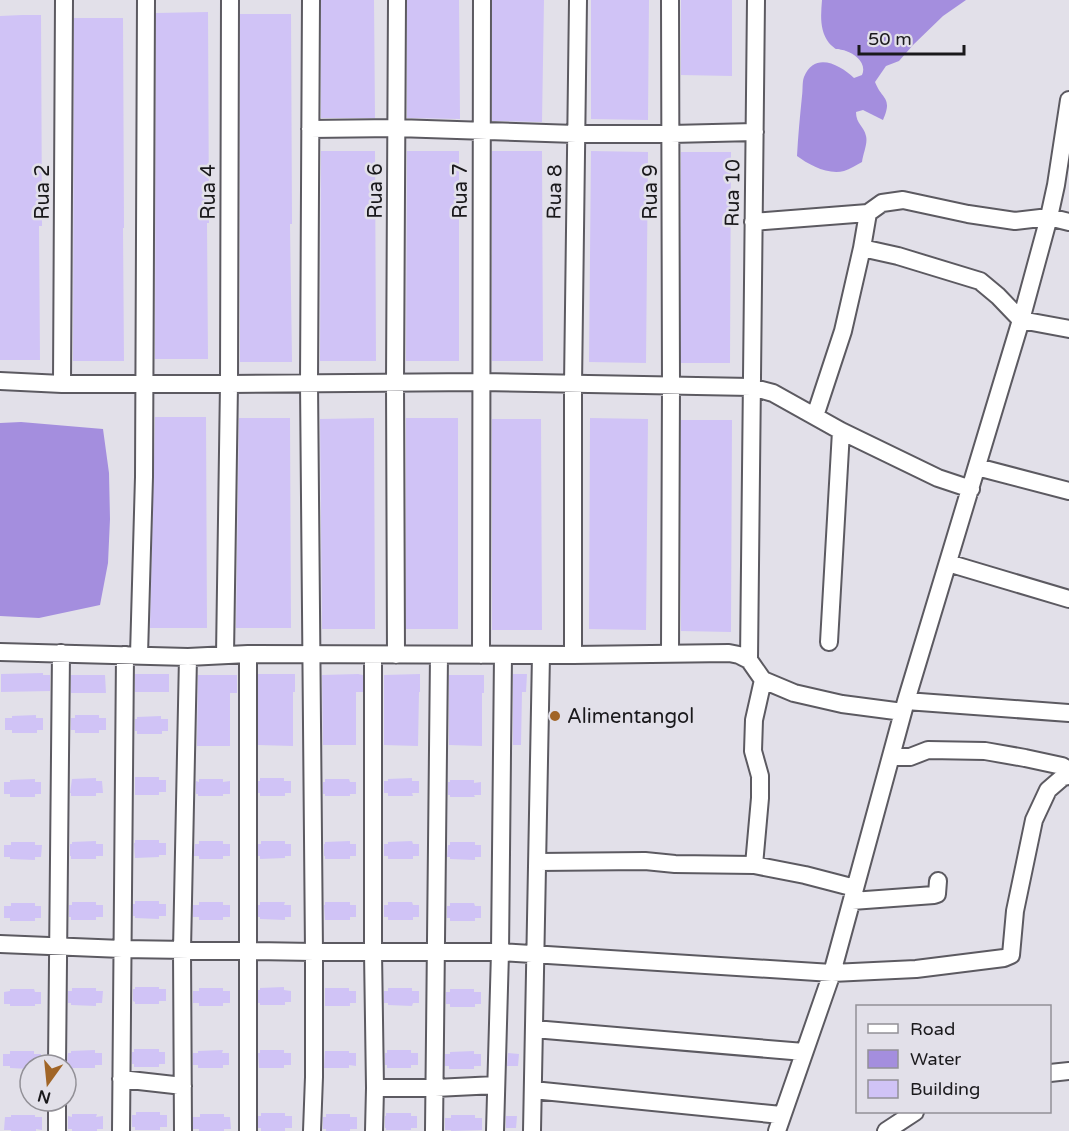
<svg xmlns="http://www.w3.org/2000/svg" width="1069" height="1131" viewBox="0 0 1069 1131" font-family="'Varela Round',sans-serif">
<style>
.water{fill:#a48ede}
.building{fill:#d0c3f6}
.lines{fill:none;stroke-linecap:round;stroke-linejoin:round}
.minor-casing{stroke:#5c5a61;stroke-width:20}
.minor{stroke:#fff;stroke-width:16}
.poi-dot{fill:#a16527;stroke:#e2e0e9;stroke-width:2}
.labels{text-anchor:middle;stroke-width:5;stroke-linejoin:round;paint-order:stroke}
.street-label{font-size:20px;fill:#1a191c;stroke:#e2e0e9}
.poi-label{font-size:20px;fill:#1a191c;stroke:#e2e0e9;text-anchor:start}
</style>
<rect width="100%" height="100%" fill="#e2e0e9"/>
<path class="water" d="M822,0H966L943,16L913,45L899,61L886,66L875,82C882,100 893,97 883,120L863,110L856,112C856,124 864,126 866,136C868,143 863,154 862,162C856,165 850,169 844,171C828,175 809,165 797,156C798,136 800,116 802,96C803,90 802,82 804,77C815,51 840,65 854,78L862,75C867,64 856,54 846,51C845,50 837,49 836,49C835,49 829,43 829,43C819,30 821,14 822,0Z
M21,422L103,429L109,473L110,519L108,563L100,605L39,618L0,616V423Z"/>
<path class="building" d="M321,0H374L375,118H321Z
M407,0H459L460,119L407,118Z
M492,0H544L542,122L492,121Z
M591,0H649L648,120L591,119Z
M681,0H732V76L681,75Z
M208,12L209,223H207L208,359H155L156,13Z
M240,14H291L292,224H290L292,362H240Z
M22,15H41L42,226H39L40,360H0V16Z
M74,18H123L124,228H123L124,361H73Z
M321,151H375L376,361H320Z
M407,151H459V361H406Z
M492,151H542L543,361H492Z
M591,151L648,152L646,363L589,362Z
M681,152H731L730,363H681Z
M155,417H206L207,628H150Z
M239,418H290L291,628H236Z
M374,418L375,629H322L320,419Z
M406,418H458V629H406Z
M590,418L648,419L646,630L589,629Z
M492,419H541L542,630H492Z
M681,420H732L731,632L681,631Z
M43,673V675H50V691L1,692V674Z
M135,674H169V692H135Z
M258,674H295V692H293V746L258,745Z
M358,674L363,675V692H356V745H323L322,675Z
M420,674V692H419L418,746L384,745V675Z
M513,674H527L526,692H522L521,745H513Z
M71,675H105L106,693H71Z
M198,675H237V693H230V746H197Z
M449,675H484V693H482V746L449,745Z
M36,715V718H43V730H37V733H12V730H5V718H12V716Z
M75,715H99V718H106V730H99V733H75V730H71V718H75Z
M161,716V719H168V731H162V734H137V731H135V719H137V717Z
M135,777H159V780H166V792H159V795H135Z
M96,778V781H102L103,793H96V796H71V793H70L72,779Z
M260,778H284V781H291V793H285V796H260V793H258V781H260Z
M412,778V781H419V793H412L413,796H388V793H384V781H388V779Z
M35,779V782H41V794H35V797H10V794H4V782H10V780Z
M199,779H223V782L230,781V794H223V796H198V794H196V781L199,782Z
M325,779H349L350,782H356V794H350V796H325V794H323V782H325Z
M450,780H474V783L481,782V795H474L475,797H450V795H448V782H450Z
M135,840H159V843H166V855H159V857L135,858L134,843H135Z
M96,841V844H103V856H96V859H71V856H70V844H72V842Z
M199,841H223V844H230V856H223V859H199V856H194L195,844H199Z
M261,841H285V844H291V856H285V858L260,859V856H258V844H261Z
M350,841V844H356V856H350V859H325V856H324V844H325V842Z
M412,841L413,844H419V856H413V859H388V856H384V844H388V842Z
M11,842H35V845H42L41,857H35V860L10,859V857H4V845H11Z
M450,842H475V845H481V857H475V860L450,859V857H447L448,845H450Z
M135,901H159V904H166V916H159V919L135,918V916H133V904H135Z
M72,902H96V905H103V917H96V920H71V917H69V905H72Z
M199,902H223V905H230V917H223V920H199V917H193V905H199Z
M260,902H285L284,905H291V917H285V920L260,919V917H258V905H260Z
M325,902H350V905H356V917H350V920H325L324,905H325Z
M388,902H412L413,905H419V917H413V920H388V917H384V905H388Z
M11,903H35V906H41V918H35V921H10V918H4V906H11Z
M450,903H474L475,906H481V918H475V921H450V918H447V906H450Z
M135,987H159V989H166V1001H159V1004H135V1002L133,1001V989H135Z
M284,987V990L291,991V1002H285V1005H260V1003H258V990H260V988Z
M72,988H96V991H103L102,1003H96V1006L71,1005V1003H68V991H72Z
M199,988H223V991H230V1003H223V1006H199V1003H193V991H199Z
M325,988H349V991H356V1003H350V1006H325Z
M388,988H412V991H419V1003H413L412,1006L388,1005V1003H384V991H388Z
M10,989H34L35,992H41V1004H35V1006H10V1004H4V992L10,991Z
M450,989H474V992H481V1004H475V1007H450V1004H446V992H450Z
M134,1049H159V1052H165V1064H159V1067H134V1064H132V1052H134Z
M95,1050V1053H102V1065H95V1068H71V1065H67L68,1053H71V1051Z
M223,1050L222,1053H229V1065H223V1068H198V1065H193V1053H198V1051Z
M260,1050H284V1053H291V1065H284V1068H259L258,1053H260Z
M387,1050H411V1053H418V1065H411V1068H387V1065H385V1053H387Z
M10,1051H34V1054H41V1065H30V1069L10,1068V1066H3V1054H10Z
M325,1051H349V1053H356V1066L349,1065V1068H324Z
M474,1051V1054H481V1066H474V1069H449V1066H445V1054H450V1052Z
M508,1053L519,1054L518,1066H507Z
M136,1112H160V1115H167V1127H160V1130H135V1127H132V1115H136Z
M261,1113H285V1116H292V1128H285V1131H261V1128H258V1116H261Z
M386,1113H411V1116H417V1128H411V1130H386V1128H385V1116H386Z
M72,1114H97L96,1117L103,1116V1129H97V1131H72V1129H68V1116L72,1117Z
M200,1114H224V1117H230L231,1129H224V1131H199V1129H193V1117H200Z
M326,1114H350V1117H357V1129H350V1131H326V1129H323V1117H326Z
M11,1115H35V1117H42V1130L36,1129V1131H11V1130H4L5,1117H11Z
M451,1115H475V1118H482V1130L451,1131V1130H445V1118H451Z
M506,1116H517L516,1128H506Z"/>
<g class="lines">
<defs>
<path id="minor" d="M311,0L309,383L314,952V1077L312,1131
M310,129L396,128L576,134H671L755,132
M868,213L862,248L898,256L980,281L998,296L1021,320L1069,329
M753,222L868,213L882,203L903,200L968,214L1015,221L1049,217L1069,222
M0,381L62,384H229L481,382L751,387L773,393L841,431L938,478L971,489
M62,384L64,0
M815,416L843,331L862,248
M977,467L1069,491
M948,563L1069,599
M829,642L841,431
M0,652L188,657L248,654L573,655L729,653L739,655L749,660L763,680L794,693L842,704L903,712
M670,653L671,384L670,0
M248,654V1131
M139,655L144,477L146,0
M225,655L229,384L230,0
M373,655V952L375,1088L374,1131
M396,655L395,382L397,0
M481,655L482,0
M573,655V385L578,0
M749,660L756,0
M906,701L1069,713
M891,757H910L928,750L985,751L1025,758L1062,766L1069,770
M538,862L645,861L675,864L754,865L805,875L855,888
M754,865L760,798V776L753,751L754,720L763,680
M852,901L934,895L937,894L938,881
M0,944L122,949L314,952H500L832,973L916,969L1004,958L1011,955L1015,911L1034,820L1048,790L1063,777L1069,776
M534,1029L804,1052
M57,1065L61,653
M1050,1073L1069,1071
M121,1079L183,1086
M375,1088H435L496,1085
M533,1090L781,1115
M57,1131V1101
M121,1131L125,655
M183,1131L182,950L188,657
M434,1131L439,655
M495,1131L500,952L503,655
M532,1131L541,655
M777,1131L832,973L906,701L1021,320L1049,217L1056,185L1069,100
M886,1131L915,1112"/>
</defs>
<use href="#minor" class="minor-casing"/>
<use href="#minor" class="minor"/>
</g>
<circle class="poi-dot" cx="555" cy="716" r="6"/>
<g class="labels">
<g class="street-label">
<text transform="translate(375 191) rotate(-90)" y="7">Rua 6</text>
<text transform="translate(460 191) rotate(-90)" y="7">Rua 7</text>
<text transform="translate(42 192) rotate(-90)" y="7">Rua 2</text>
<text transform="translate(208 192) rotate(-90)" y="7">Rua 4</text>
<text transform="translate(554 192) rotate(-89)" y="7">Rua 8</text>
<text transform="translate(650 192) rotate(-90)" y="7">Rua 9</text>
<text transform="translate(732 193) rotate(-89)" y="7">Rua 10</text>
</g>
<g class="poi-label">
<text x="567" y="723">Alimentangol</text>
</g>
</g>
<rect x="856" y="1005" width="195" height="108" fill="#e2e0e9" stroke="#929097" stroke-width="1.5"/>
<rect x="868" y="1024" width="30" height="9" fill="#ffffff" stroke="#929097" stroke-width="1.5"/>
<text x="910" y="1035" font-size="18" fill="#1a191c">Road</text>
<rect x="868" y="1050" width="30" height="18" fill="#a48ede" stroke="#929097" stroke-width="1.5"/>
<text x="910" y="1065" font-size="18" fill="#1a191c">Water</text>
<rect x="868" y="1080" width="30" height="18" fill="#d0c3f6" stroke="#929097" stroke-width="1.5"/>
<text x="910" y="1095" font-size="18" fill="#1a191c">Building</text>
<g transform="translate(48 1083) rotate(195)"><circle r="28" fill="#e2e0e9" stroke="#929097" stroke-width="1.5"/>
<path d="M0-4.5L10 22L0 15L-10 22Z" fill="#a16527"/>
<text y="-9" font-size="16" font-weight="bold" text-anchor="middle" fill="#1a191c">N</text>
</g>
<path d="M859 45v9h105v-9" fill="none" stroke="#1a191c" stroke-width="3"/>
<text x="868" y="45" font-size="18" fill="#1a191c" stroke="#e2e0e9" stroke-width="4.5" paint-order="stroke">50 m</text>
</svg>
